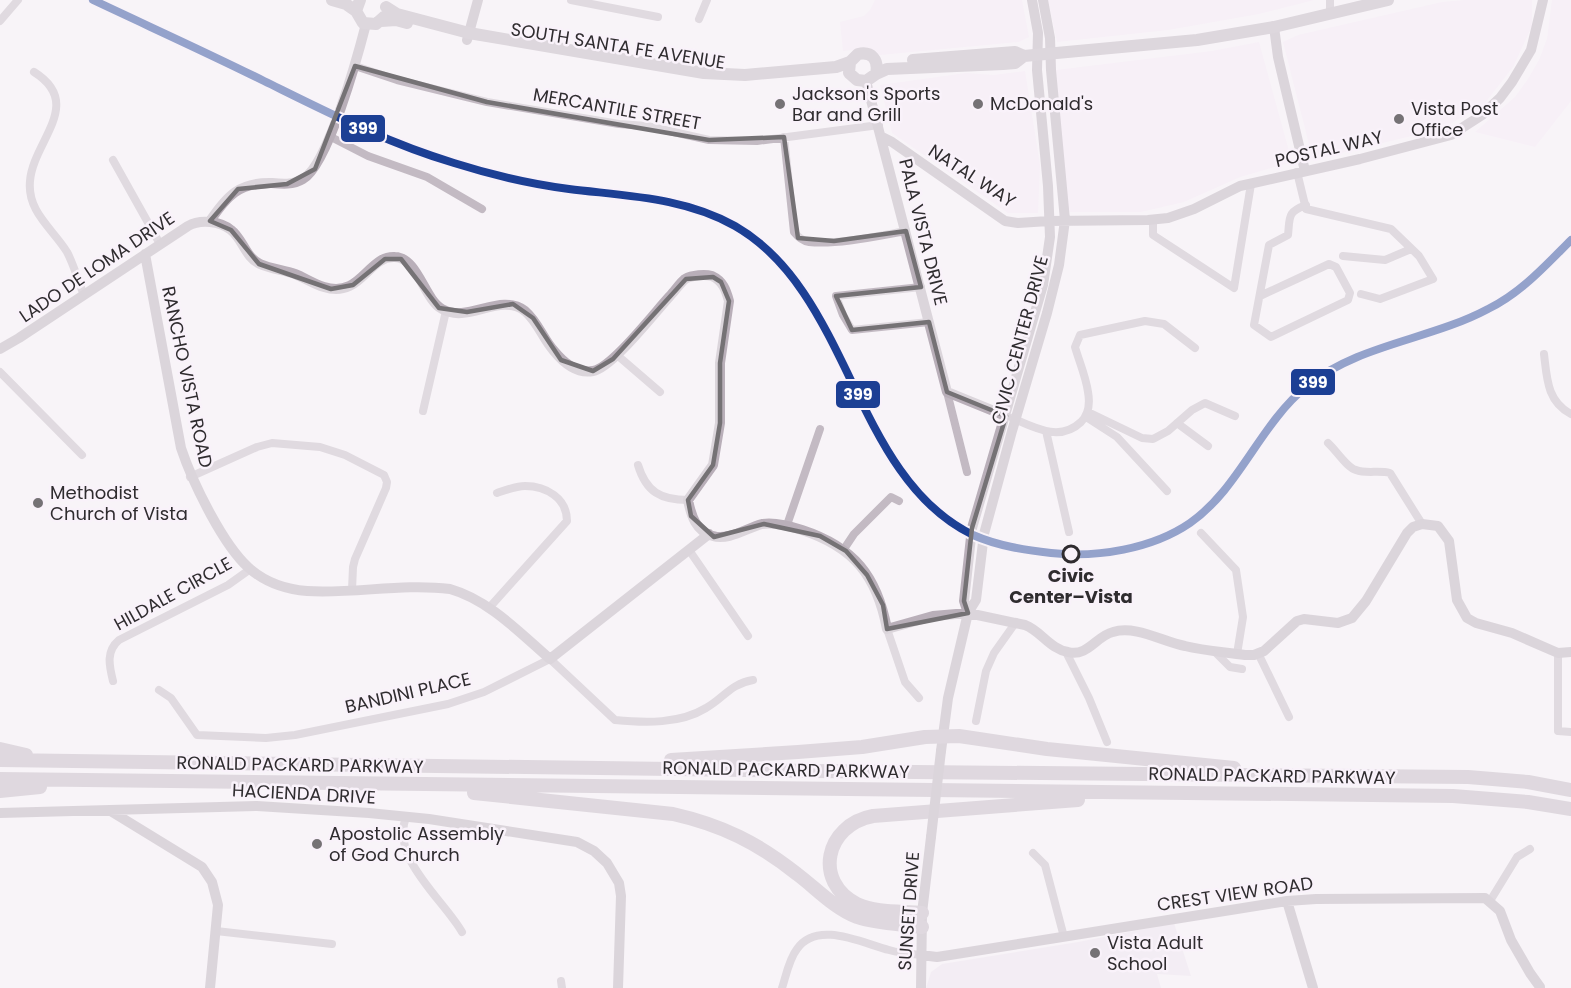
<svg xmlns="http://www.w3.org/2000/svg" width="1571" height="988" viewBox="0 0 1571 988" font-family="Poppins,sans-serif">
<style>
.commercial{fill:#f7ebf7}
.built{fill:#eee5ef}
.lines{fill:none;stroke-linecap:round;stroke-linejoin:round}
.street{stroke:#c3bac3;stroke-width:8}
.secondary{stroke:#b9afb9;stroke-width:10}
.primary{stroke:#bcb3bc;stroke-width:12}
.highway{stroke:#c1b7c1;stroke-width:14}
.secondary-bridge{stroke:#b9afb9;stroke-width:10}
.rail-1-casing{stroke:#f9f2fa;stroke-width:12}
.rail-1{stroke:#1c3f94;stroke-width:8}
.marked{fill:none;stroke:#757275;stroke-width:4.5;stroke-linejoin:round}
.poi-dot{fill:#757275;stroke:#f9f2fa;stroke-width:2}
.stop-dot{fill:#f9f2fa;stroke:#2f2c2f;stroke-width:3}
.labels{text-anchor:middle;stroke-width:5;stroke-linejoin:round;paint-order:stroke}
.street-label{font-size:18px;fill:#2f2c2f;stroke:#f9f2fa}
.poi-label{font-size:18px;fill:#2f2c2f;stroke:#f9f2fa;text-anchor:start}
.stop-label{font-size:18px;font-weight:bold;fill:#2f2c2f;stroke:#f9f2fa}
.line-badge{stroke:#f9f2fa;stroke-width:2}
.badge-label{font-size:16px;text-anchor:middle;font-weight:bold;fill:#fff}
</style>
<rect width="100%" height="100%" fill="#f8f4f8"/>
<path class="commercial" d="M875,0H1022L1029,37L1019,42L880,55L860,49L843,51L840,22L864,16L870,10Z
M1048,0H1314L1259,14L1168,30L1057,42Z
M1465,0H1532V26L1513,67L1485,103L1444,128L1313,160L1283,42L1298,35L1442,2Z
M1552,0H1571V101L1535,147L1475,132L1515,97L1528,79L1539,60L1547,39Z
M1259,42L1292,162L1240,177L1184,202L1141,212H1068L1056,70L1212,51Z
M1025,71L1040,165L1038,213H1008L892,133L880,85L966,73L993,75Z"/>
<path class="built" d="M1174,923L1191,976L1157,974L1161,988H926L931,972L942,964L1078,942Z"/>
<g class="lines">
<path class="street" d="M571,0L658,17
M1330,0V13
M699,19L707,0
M0,21L18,0
M355,66L397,80L487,102L619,124L647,126L709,140L757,141L879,125
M34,72C85,104 33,141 30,181C27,212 53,229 67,252C74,265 78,281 84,295
M329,136L368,156L427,177L482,209
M784,137L794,232C798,237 802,241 809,242C837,245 878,236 906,231
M113,160L160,244
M1297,172L1306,209L1391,229L1419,256L1433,279L1380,299L1361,294
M1153,220V235L1234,288L1251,184
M1343,256L1385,260L1411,249
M921,287L836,296L843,315L852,330L929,322
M1260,296L1329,264L1336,267L1350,293L1348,300L1271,337L1254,325L1269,245L1288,235C1290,217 1287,212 1306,205
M1544,354C1547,379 1547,401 1571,414
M617,355L660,392
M0,372L82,455
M947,392L967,472
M423,411L446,311
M1088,412L1142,438L1153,439L1168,431L1192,410L1205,403L1235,416
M1086,417L1117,437L1167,491
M1012,418C1035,428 1060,442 1081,422C1089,414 1090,403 1088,392C1086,377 1079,361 1075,347L1080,335L1145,321L1164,324L1195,348
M1177,423L1208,446
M1046,431L1069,532
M1328,443C1336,450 1347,468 1356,470C1366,474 1379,470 1390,473L1422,524
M638,465C646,492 661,500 688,500
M190,477L257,447L272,443L320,447L345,455L384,475L387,482L386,488L355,559L353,567L352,590
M787,525L820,429
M1201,533L1236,570L1243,617L1237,654
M844,549L854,534L891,497L899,501
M689,550L748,636
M489,608L567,521C567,498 546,486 525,486C516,486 506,490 497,493
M887,629L905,682L919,698
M1214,651L1230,667L1242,669
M1066,652L1089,698L1107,742
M1258,653L1289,717
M1558,653V731L1571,732
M113,681C109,665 106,651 119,640L228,585L249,570
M159,690L171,698L197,735L266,738L295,735L448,704L484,692L550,659L615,720C645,723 680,724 706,708C724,698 730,684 753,680
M976,721L986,671L994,653L1016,622
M406,817C390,858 443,899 462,932
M1033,853L1045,865L1064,937
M1490,901L1517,857L1530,849
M216,931L332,944
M561,981L562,988
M782,988C786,976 789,959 797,949C817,920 862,943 889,950C899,953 910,954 921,955"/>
<path class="secondary" d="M1274,27L1278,57L1305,171
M467,40L478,0
M866,81L947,392L1006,416
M882,137L892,142L1005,221L1018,223L1049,221L1148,220L1168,218L1194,209L1240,186L1360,159L1451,135L1482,115L1500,98L1512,82L1531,50L1543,0
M210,221C227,196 239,182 272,183C282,184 293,185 303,179C328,165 358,55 366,24
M145,254L181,448C189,472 199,493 211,515C234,557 255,587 307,591C354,594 402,583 450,589C489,600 520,633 550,659L709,534
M0,349L19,338L188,226C200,219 220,221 231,230C243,239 245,257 260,264C271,269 284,270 295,274C305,278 314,284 324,287C361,299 368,255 395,257C418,258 424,299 442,309C468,324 500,292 525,311C538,322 543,339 554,351C563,362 577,374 593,371C612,368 655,312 670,296C675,291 680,283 685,279C692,275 705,274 712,276C723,281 726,290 729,301L720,363V423L713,465L688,500C691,515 696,532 713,536C728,541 747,528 762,524C775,522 790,526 802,530C854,547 877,576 887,629L933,616L968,613L1025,625C1041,631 1050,649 1068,652C1088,657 1096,636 1113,632C1136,625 1163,642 1185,646C1205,651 1225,652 1245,655H1254L1264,651L1297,621L1304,619L1338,623L1352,618L1366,601L1407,533L1413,527L1422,524L1438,526L1449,541L1457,600L1467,618L1476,623L1512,633L1551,650L1558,653L1571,652
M968,613L964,601L972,528L1043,285L1050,237L1048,186L1037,70L1038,33L1032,0
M941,751L948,698L968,613L976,600L984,534L1012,431L1047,313L1059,265L1065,220L1051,70L1050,38L1043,0
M109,810L202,867L212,882L218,905L210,988
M0,813L257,806L369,813L429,819L577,842L594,851L607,863L619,883L621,896L618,988
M1287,901L1313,988
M921,955L937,957L950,955L1287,901L1316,899L1485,898L1500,911L1511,940L1530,973L1540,987
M921,988L922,913L931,837"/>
<path class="primary" d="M332,0L346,4L356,11
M360,0L356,11L363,23L376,24L385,16
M386,7L397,14L469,33L704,73L745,75L836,67L850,62L858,54C872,51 879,60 876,74L866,81L857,80L849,73L850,62
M381,21L396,20L407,23
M913,60L1015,52L1024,56
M876,74L887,69L1003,64L1015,63L1024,56L1197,40L1274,27L1388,0"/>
<path class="highway" d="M0,749L26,755
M0,760L813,771L1468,777L1528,782L1571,790
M671,760L798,752L862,747L925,737L959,736L1047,749L1234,768
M0,779L1453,796L1528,802L1571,809
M0,791L40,787
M474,793L673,814C722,825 758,843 797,874C817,889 834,908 857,917C877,924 901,924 922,927
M922,913C902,911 876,913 857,904C813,882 825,825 873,816L1078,800"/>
<path class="secondary-bridge" d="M931,837L941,751"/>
<defs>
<path id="rail-1" d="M93,0C150,27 208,53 264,81C327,112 387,143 454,163C492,175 530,184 569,189C625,196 684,197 735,226C852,293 852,476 973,535C998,546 1025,550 1051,553C1097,558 1152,549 1190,523C1240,488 1259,425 1307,386C1359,344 1430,340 1488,309C1521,293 1546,265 1571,240"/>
</defs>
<use href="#rail-1" class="rail-1-casing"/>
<use href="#rail-1" class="rail-1"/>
</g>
<path d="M0 0H1571V988H0ZM355,66L487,102L709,140L784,137L798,238L834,241L906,231L921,287L836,296L852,330L929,322L947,392L1006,416L972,528L964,601L968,613L887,629L883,605L867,575L846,551L820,536L764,524L714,537L691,516L688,500L713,465L720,423V363L729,301L721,282L713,277L686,279L613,359L593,371L561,360L533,318L513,304L467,312L439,308L401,259H385L353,285L331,289L259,264L231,230L210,221L238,189L287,184L315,169Z" fill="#f8f4f8" fill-opacity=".55" fill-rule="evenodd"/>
<path class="marked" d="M355,66L487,102L709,140L784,137L798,238L834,241L906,231L921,287L836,296L852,330L929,322L947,392L1006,416L972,528L964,601L968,613L887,629L883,605L867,575L846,551L820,536L764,524L714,537L691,516L688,500L713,465L720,423V363L729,301L721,282L713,277L686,279L613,359L593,371L561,360L533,318L513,304L467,312L439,308L401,259H385L353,285L331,289L259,264L231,230L210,221L238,189L287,184L315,169Z"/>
<g class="poi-dot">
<circle cx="780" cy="104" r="6"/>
<circle cx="978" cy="104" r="6"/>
<circle cx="1399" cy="119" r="6"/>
<circle cx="38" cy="503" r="6"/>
<circle cx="317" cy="844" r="6"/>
<circle cx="1095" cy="953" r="6"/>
</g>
<circle class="stop-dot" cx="1071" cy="554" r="8"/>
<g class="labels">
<g class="street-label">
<text transform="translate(618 46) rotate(9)" y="6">SOUTH SANTA FE AVENUE</text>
<text transform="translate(617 109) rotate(10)" y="6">MERCANTILE STREET</text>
<text transform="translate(1329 149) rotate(-13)" y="6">POSTAL WAY</text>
<text transform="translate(972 176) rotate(33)" y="6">NATAL WAY</text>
<text transform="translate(923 232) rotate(76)" y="6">PALA VISTA DRIVE</text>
<text transform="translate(97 267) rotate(-34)" y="6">LADO DE LOMA DRIVE</text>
<text transform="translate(1020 340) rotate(-75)" y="6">CIVIC CENTER DRIVE</text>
<text transform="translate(187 377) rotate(78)" y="6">RANCHO VISTA ROAD</text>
<text transform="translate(173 594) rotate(-29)" y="6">HILDALE CIRCLE</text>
<text transform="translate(408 693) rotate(-13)" y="6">BANDINI PLACE</text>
<text transform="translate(300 765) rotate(1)" y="6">RONALD PACKARD PARKWAY</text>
<text transform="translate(786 770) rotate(1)" y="6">RONALD PACKARD PARKWAY</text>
<text transform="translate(1272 776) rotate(1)" y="6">RONALD PACKARD PARKWAY</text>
<text transform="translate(304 794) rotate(3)" y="6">HACIENDA DRIVE</text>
<text transform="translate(1235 894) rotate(-8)" y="6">CREST VIEW ROAD</text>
<text transform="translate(909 911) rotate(-86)" y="6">SUNSET DRIVE</text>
</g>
<g class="poi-label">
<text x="792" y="100">Jackson's Sports<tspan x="792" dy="21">Bar and Grill</tspan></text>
<text x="990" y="110">McDonald's</text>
<text x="1411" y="115">Vista Post<tspan x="1411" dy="21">Office</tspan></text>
<text x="50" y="499">Methodist<tspan x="50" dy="21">Church of Vista</tspan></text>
<text x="329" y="840">Apostolic Assembly<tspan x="329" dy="21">of God Church</tspan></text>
<text x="1107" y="949">Vista Adult<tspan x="1107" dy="21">School</tspan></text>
</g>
<g class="stop-label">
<text x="1071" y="582">Civic<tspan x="1071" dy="21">Center–Vista</tspan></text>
</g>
</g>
<g class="line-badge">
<rect x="340" y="114" width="46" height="29" rx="6" fill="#1c3f94"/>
<rect x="1290" y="368" width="46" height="28" rx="6" fill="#1c3f94"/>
<rect x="835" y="380" width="46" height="29" rx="6" fill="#1c3f94"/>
</g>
<g class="badge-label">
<text x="363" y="134">399</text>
<text x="1313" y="388">399</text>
<text x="858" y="400">399</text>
</g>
</svg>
